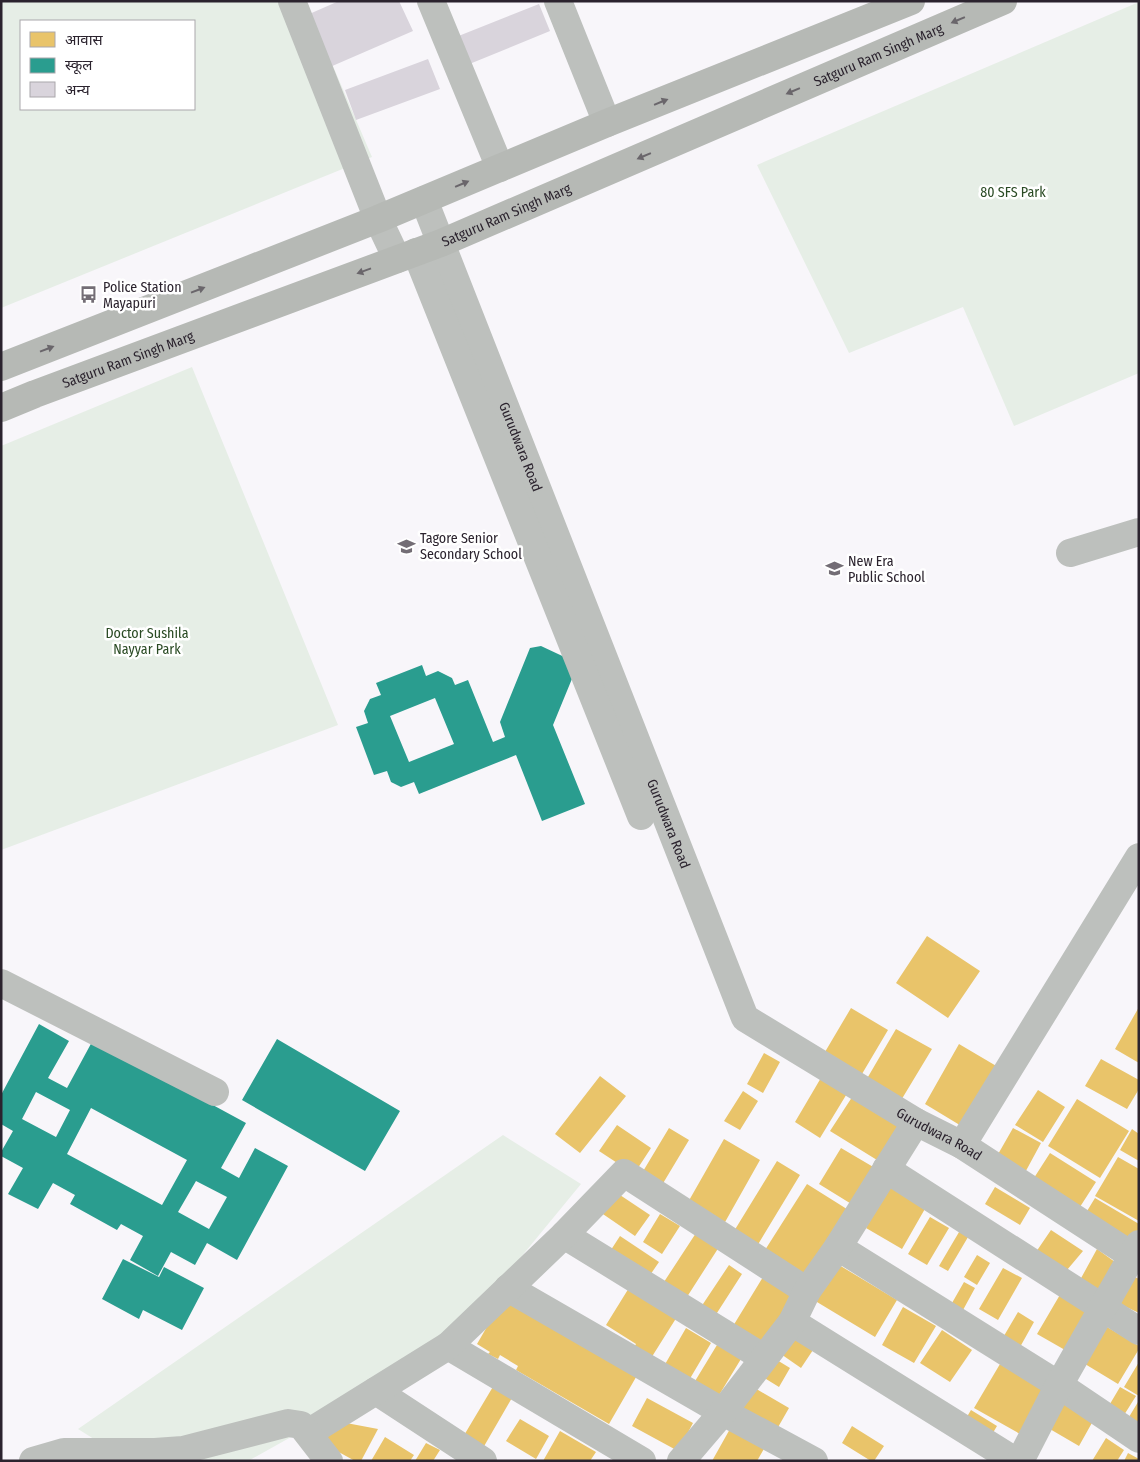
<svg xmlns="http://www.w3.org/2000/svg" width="1140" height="1462" viewBox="0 0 1140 1462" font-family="'Fira Sans Condensed','Noto Sans Devanagari',sans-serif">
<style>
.green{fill:#e6eee6;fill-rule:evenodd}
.homes{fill:#e9c46a}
.schools{fill:#2a9d8f;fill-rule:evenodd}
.building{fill:#d9d4dc}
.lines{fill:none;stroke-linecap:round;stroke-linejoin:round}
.minor{stroke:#bdc0bd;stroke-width:28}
.major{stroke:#b6b9b5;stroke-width:28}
.oneway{fill:#6a666b}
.labels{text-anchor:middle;stroke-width:5;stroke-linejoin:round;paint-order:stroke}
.street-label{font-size:14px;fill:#2b232e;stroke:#fff}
.park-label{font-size:14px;fill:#294a23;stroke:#fff}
.poi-label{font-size:14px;fill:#2b232e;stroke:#fff;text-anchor:start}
</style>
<rect width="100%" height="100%" fill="#f8f6fa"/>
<path class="green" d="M1,1H305L372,157L1,308ZM21,21H194V109H21Z
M1139,2V373L1014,426L963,307L849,353L757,165Z
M192,367L338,725L1,850V446Z
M503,1135L581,1184L443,1352L248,1461H129L78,1429Z"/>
<path class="homes" d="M927,936L980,971L948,1018L896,983Z
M1139,1007V1063L1115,1049Z
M851,1008L888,1030L859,1079L822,1057Z
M896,1029L932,1049L900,1102L865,1082Z
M959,1044L998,1067L963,1127L925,1104Z
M764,1053L780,1062L763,1093L747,1084Z
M1101,1059L1139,1080V1089L1127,1109L1085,1086Z
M825,1071L851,1087L820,1138L795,1122Z
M600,1076L626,1096L580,1153L555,1134Z
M858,1088L904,1117L877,1160L830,1131Z
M1038,1090L1065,1107L1043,1142L1015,1125Z
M743,1091L758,1101L740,1130L724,1121Z
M1077,1099L1129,1131L1100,1178L1048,1146Z
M617,1125L651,1148L634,1174L599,1151Z
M669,1128L689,1140L662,1185L642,1173Z
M1013,1128L1041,1143L1021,1180L993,1163Z
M1132,1129L1139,1134V1161L1120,1150Z
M724,1139L760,1160L720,1231L683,1211Z
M841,1148L875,1168L853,1205L819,1184Z
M1050,1153L1096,1182L1078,1210L1032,1181Z
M1118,1157L1139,1169V1221L1095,1196Z
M777,1161L800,1175L754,1251L731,1236Z
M807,1184L850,1211L803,1286L760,1258Z
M890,1185L926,1207L902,1249L866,1228Z
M995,1187L1030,1208L1020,1225L985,1204Z
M611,1189L650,1215L635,1236L597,1210Z
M1095,1198L1139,1224V1240L1135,1247L1084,1216Z
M660,1214L680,1226L662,1254L643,1242Z
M930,1217L949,1228L927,1265L908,1254Z
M962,1227L971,1232L948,1271L939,1266Z
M1051,1230L1083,1251L1067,1270L1036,1252Z
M696,1233L719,1247L685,1300L662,1285Z
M620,1236L659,1262L646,1281L607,1256Z
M1097,1249L1115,1262L1098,1291L1080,1280Z
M977,1255L990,1263L977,1285L964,1277Z
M834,1262L897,1300L875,1337L812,1299Z
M729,1265L742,1274L715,1316L701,1307Z
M1003,1268L1022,1278L998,1320L979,1309Z
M763,1277L798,1298L765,1353L730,1331Z
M1135,1277L1139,1279V1313L1120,1304Z
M964,1282L975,1288L963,1310L952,1303Z
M632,1283L680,1312L648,1363L631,1353L636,1344L606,1325Z
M1061,1293L1096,1314L1072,1354L1037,1334Z
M506,1294L639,1372L609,1424L516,1370L518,1366L500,1355L498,1359L488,1354L490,1352L477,1344Z
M903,1307L936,1326L914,1363L882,1345Z
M1018,1312L1034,1322L1015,1356L998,1346Z
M1107,1327L1139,1346V1349L1118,1384L1085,1364Z
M686,1328L711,1343L685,1387L660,1373Z
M795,1328L817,1344L801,1368L778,1352Z
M942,1330L972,1350L950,1382L920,1363Z
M720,1340L744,1354L713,1405L689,1391Z
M772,1357L790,1368L779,1387L761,1376Z
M1139,1362V1396L1124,1387Z
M1000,1364L1045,1391L1020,1434L974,1408Z
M494,1385L513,1396L483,1448L463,1437Z
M753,1387L789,1408L777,1429L741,1408Z
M1120,1387L1136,1396L1119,1423L1104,1414Z
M647,1398L693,1423L678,1451L632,1426Z
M1057,1400L1093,1421L1079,1446L1043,1425Z
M1138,1402L1139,1403V1435L1123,1427Z
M971,1410L997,1426L988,1441L962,1425Z
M520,1419L549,1436L536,1459L506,1441Z
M735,1420L769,1440L757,1461H712Z
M341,1422L378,1429L361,1461H355L317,1440Z
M852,1426L884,1446L874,1461H871L842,1443Z
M560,1431L596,1452L590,1461H543Z
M385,1437L414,1455L410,1461H371Z
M1106,1438L1124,1450L1117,1461H1092Z
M426,1443L440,1450L433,1461H415Z
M1128,1453L1139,1459V1461H1124Z"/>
<path class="schools" d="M541,646L573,661L576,669L553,725L585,804L542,821L516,755L419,794L414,782L401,787L391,782L387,771L374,775L356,727L368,723L364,711L370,699L381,695L376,683L422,665L426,676L438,671L452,678L455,685L468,680L493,742L505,737L500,722L530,648ZM435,698L454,744L409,762L390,716Z
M39,1024L69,1041L48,1078L67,1088L93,1040L246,1123L221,1168L239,1178L255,1148L288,1166L237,1260L207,1243L195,1265L171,1252L158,1276L130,1260L143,1236L121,1224L117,1230L70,1204L75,1195L53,1183L38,1209L8,1194L23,1168L1,1156V1152L13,1131L1,1124V1095ZM36,1092L70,1110L56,1137L22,1119ZM91,1108L187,1160L162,1205L67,1154ZM196,1181L227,1197L209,1229L178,1212Z
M277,1039L400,1111L365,1171L242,1100Z
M123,1259L159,1277L164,1267L204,1288L182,1330L143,1310L139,1319L102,1299Z"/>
<path class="building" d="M339,1H399L413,31L330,67L307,15Z
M539,4L550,31L467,65L456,37Z
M428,59L440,89L356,120L345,90Z"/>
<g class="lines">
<g class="minor">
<path d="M292,1L378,219L397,259"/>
<path d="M431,1L500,168"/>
<path d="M558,1L607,123"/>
<path id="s1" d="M424,200L745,1018L916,1122L962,1145L1139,1260"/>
<path d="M416,252L641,816"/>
<path d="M1070,553L1139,532"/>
<path d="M1,983L215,1092"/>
<path d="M962,1145L1139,857"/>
<path d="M886,1169L1139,1331"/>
<path d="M564,1235L764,1358"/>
<path d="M838,1247L1059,1385L1139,1439"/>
<path d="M508,1288L723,1412L814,1461"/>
<path d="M792,1322L1015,1461"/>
<path d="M448,1346L642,1461"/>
<path d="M376,1391L483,1461"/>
<path d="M308,1433L448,1346L564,1235L624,1173L807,1291"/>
<path d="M33,1461L64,1452H155L183,1450L288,1423L301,1425L329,1461"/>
<path d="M681,1461L723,1412L792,1322L807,1291L838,1247L916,1122"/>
<path d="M1020,1461L1059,1385L1139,1244"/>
</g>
<g class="major">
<path d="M1,367L378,219L607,123L911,1"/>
<path id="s2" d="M1,408L35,394L441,243L1003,1"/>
</g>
</g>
<defs><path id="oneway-solid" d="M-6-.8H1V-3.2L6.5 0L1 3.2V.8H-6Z" transform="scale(1.25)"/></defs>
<g class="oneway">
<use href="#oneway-solid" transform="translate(958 20) rotate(157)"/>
<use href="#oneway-solid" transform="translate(793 91) rotate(157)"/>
<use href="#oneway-solid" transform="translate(661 102) rotate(-22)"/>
<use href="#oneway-solid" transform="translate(644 156) rotate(157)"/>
<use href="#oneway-solid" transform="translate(462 184) rotate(-23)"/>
<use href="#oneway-solid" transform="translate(364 271) rotate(160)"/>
<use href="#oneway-solid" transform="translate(198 290) rotate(-21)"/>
<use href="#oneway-solid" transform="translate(47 349) rotate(-21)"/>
</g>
<defs>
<symbol id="bus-bare" viewBox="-9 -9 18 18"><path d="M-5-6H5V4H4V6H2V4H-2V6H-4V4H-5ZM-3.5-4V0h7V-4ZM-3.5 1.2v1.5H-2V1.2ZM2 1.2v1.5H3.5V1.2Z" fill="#736d75" stroke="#fff" stroke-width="2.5" paint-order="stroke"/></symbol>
<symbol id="school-bare" viewBox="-9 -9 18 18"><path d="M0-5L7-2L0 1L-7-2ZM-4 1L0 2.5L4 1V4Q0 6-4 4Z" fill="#736d75" stroke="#fff" stroke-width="2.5" paint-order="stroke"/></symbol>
</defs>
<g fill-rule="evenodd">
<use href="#bus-bare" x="76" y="282" width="25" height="25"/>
<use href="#school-bare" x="394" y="534" width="25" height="25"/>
<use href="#school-bare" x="822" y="556" width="25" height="25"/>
</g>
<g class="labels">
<g class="street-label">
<text dy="5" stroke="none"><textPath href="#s2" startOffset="946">Satguru Ram Singh Marg</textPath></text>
<text dy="5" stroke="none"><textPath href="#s2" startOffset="541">Satguru Ram Singh Marg</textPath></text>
<text dy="5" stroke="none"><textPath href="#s2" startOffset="136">Satguru Ram Singh Marg</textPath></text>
<text dy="5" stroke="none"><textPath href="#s1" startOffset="265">Gurudwara Road</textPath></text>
<text dy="5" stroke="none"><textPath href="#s1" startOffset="670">Gurudwara Road</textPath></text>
<text dy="5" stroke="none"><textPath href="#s1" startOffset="1105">Gurudwara Road</textPath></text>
</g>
<g class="park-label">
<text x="1013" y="197">80 SFS Park</text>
<text x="147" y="638">Doctor Sushila<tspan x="147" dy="16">Nayyar Park</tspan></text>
</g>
<g class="poi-label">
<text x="103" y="292">Police Station<tspan x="103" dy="16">Mayapuri</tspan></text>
<text x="420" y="543">Tagore Senior<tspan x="420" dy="16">Secondary School</tspan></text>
<text x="848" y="566">New Era<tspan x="848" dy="16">Public School</tspan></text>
</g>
</g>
<rect width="1140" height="1462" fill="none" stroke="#2b232e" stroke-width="5"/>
<rect x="20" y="20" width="175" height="90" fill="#ffffff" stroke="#aaa7ab"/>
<rect x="30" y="32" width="25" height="15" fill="#e9c46a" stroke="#aaa7ab"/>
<text x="65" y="45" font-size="15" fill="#2b232e">आवास</text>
<rect x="30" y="58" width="25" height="15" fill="#2a9d8f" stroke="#aaa7ab"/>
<text x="65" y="70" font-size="15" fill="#2b232e">स्कूल</text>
<rect x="30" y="82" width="25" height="15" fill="#d9d4dc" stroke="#aaa7ab"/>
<text x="65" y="95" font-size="15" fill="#2b232e">अन्य</text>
</svg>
